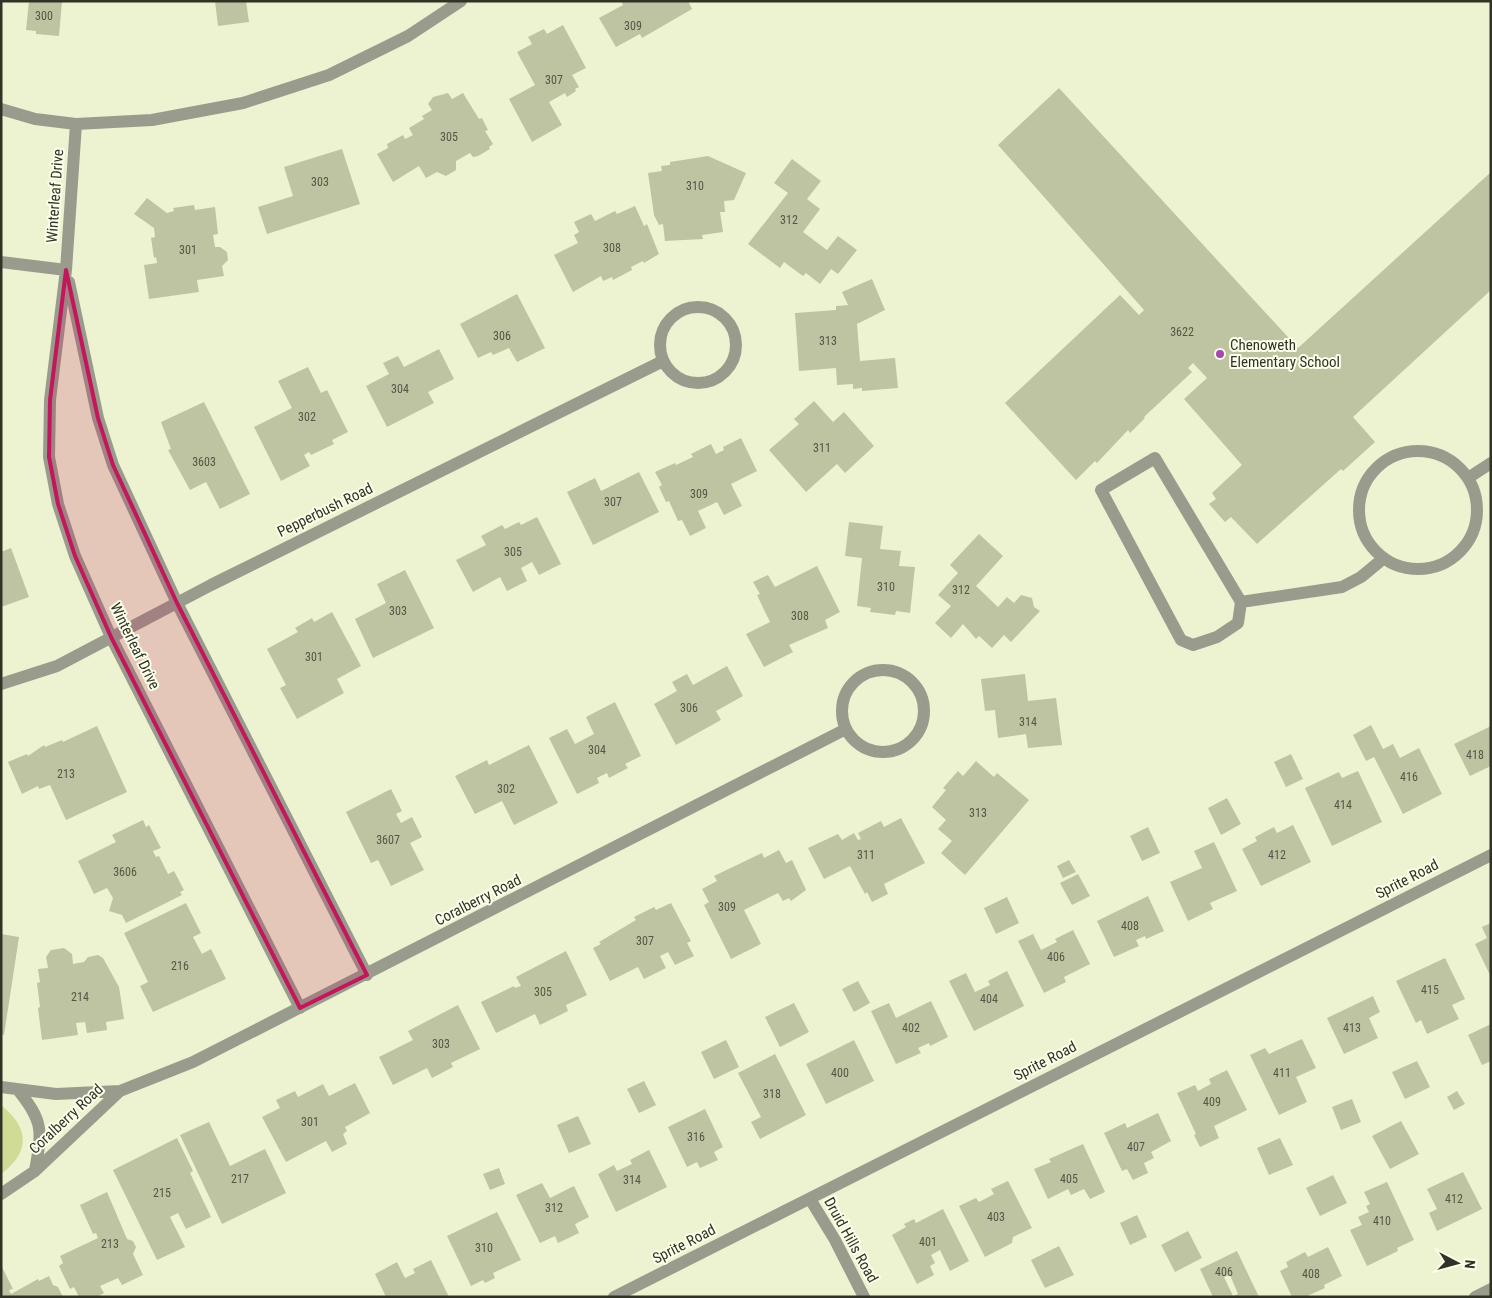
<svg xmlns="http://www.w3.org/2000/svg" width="1492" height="1298" viewBox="0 0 1492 1298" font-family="'Roboto Condensed',sans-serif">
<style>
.green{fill:#d0db95}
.building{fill:#bec3a2;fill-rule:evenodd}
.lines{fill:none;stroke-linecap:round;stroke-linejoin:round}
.minor{stroke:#999c8d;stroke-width:12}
.marked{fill:#c2185b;fill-opacity:0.2;stroke:#c2185b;stroke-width:4;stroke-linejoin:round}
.poi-dot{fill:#a846ad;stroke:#fbffea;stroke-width:2}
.labels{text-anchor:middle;stroke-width:4;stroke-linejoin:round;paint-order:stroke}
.number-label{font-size:12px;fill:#545745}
.street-label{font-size:15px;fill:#313326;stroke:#fbffea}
.poi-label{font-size:15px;fill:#313326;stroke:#fbffea;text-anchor:start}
</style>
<rect width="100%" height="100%" fill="#edf3d0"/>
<path class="green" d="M1,1105C29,1127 31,1152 1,1174Z"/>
<path class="building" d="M29,1H62L59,36L36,34V31L26,30Z
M215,1H246L249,22L218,26Z
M621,1H688L692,9L642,38L640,34L616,47L599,18L623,5Z
M563,25L586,68L572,75L579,87L575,89L576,91L567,97L565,93L549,102L562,125L532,142L509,99L535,85L517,52L532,44L528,37L544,29L547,34Z
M1059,88L1298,348L1491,172V290L1353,417L1375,442L1343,471L1341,469L1257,544L1231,517L1225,522L1209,504L1216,499L1212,493L1242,465L1184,399L1207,378L1193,363L1188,368L1192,372L1144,417L1145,418L1130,433L1128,430L1097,463L1095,461L1076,480L1005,403L1120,295L1139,315L1144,310L998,145Z
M448,93L452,99L463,93L479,119L482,118L488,130L485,131L493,144L489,147L490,149L478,156L473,157L470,153L456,161V170L446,176L437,172L426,178L419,166L393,182L377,154L388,148L387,144L403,135L405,139L413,135L409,128L424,119L422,116L432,110L428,104L433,97Z
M342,149L360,204L267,234L258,207L293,196L284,167Z
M708,156L746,173L734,200L724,201L725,212H720L723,232L702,235L703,239L665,241L663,224L659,225L654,215L648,173L662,171L661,166L670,165V162Z
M792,159L821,181L807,199L820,209L803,232L827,250L838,236L857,250L838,274L831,269L820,284L806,273L803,276L784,262L780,268L748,244L788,193L774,183Z
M147,198L167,213L174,211L173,208L194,205L195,210L215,207L218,234L213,235L215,247H220L227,252L228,260L222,266L224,276L197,280L199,292L149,299L144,265L157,263L156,257L154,258L151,238L155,237L154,228L134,214Z
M635,206L644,226L647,224L659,254L644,263L643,261L631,267L632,270L613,280L612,277L603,281L601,276L573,292L554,255L578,243L574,235L579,232L574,222L591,214L595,221L615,211L617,214Z
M872,279L885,310L857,324L860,361L895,358L898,388L862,391V388L853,389V384L837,385L836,368L799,371L795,313L836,310V306L848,305L842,292Z
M517,294L545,348L517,362L509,348L493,355L491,352L478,358L460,324Z
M439,349L454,379L428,392L434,403L387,427L366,386L389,374L383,363L398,356L404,367Z
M308,367L321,393L327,390L348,432L332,440L334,444L311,455L309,452L304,455L310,466L281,481L254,427L292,408L278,381Z
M814,401L833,422L844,412L874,446L845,473L837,464L806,492L769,450L799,424L794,419Z
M204,402L250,494L220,509L206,482L190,490L168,450L171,449L161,422Z
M741,438L757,471L731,484L742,506L724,515L717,502L698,511L706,528L690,536L682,520L678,521L669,501L666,502L659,487L662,485L655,472L675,463L676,465L693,457L691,454L711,444L716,454L724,450L723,447Z
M639,472L659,512L593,545L567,492L595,478L601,491Z
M537,517L561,564L539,575L532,562L521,568L527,581L507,591L500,577L473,592L456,560L486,545L481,536L502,525L505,529L519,522L521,525Z
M849,522L883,526L880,549L901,551L899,566L915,567L910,613L896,611L895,615L870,612L871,608L857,606L862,558L845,556Z
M979,534L1003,556L976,586L998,607L1007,597L1014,603L1021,595L1032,598L1034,607L1040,611L1011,642L1004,635L992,648L979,636L976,639L963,624L951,638L935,623L951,606L938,595L958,573L950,565Z
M11,548L29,597L1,607V552Z
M817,566L840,612L825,620L828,628L789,645L793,652L764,667L746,634L770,622L757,595L760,594L753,582L768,575L775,587Z
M405,570L434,628L373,658L355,619L386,603L377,584Z
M332,612L361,666L337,679L344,693L297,719L280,688L286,685L267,649L298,632L295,628L312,618L314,622Z
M727,666L743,696L716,711L721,720L676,745L654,704L677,691L672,682L687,674L693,685Z
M1025,674L1028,701L1056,698L1062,745L1028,748L1026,734L998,738L995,710L985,711L981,679Z
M615,702L641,756L625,764L628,768L609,778L607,773L597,778L599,783L577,794L549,738L567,729L575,744L594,734L586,717Z
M1371,725L1383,749L1393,744L1400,758L1419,748L1442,794L1403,814L1374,757L1366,761L1353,735Z
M97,726L127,792L66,820L50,785L39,789L38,786L22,794L8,762L27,754L28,756L44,745L45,747L62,740L63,742Z
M1491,726V766L1470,776L1454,744Z
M529,745L558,803L514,825L502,801L475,814L455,776L487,760L489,765Z
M1291,754L1303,779L1286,787L1274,762Z
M976,761L994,777L997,773L1029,800L965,875L941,853L952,841L938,829L946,820L932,807L946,790L943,788L958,771L963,776Z
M1358,771L1382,822L1332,846L1305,788L1339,772L1342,778Z
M391,789L402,811L396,814L401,823L412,817L422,837L410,843L424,870L391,886L378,860L371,863L346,812Z
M1227,798L1241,824L1221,835L1208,808Z
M901,818L925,863L884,884L888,894L872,902L867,892L865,894L850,866L824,879L808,848L838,834L842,840L854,833L858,840L861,839L858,833L881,821L884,827Z
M143,820L146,827L149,825L161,848L153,851L156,857L159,856L168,874L174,871L184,890L180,892L182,895L126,923L122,915L109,911L113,898L107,888L94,894L78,861L116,842L112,835Z
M1293,825L1311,862L1261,886L1242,849L1257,841L1255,837L1274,827L1277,833Z
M1148,827L1160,853L1142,861L1130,836Z
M1214,842L1237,891L1210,903L1213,909L1188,921L1170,882L1202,868L1194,851Z
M779,850L786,863L792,860L806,890L791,901L789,898L783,901L778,893L744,910L761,944L731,959L704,905L709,902L702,889L717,881L714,876L762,853L764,858Z
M1069,860L1076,872L1063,878L1057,866Z
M1078,874L1090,896L1072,905L1060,883Z
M1148,896L1164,931L1146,939L1145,936L1136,940L1139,946L1114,957L1097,921Z
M1007,897L1019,923L996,934L984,908Z
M186,903L201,933L193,937L202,954L211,949L226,979L153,1012L140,986L148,982L124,933Z
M671,903L691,941L687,943L694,956L675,965L668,952L660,956L666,968L644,979L638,967L610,981L593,948L601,944L599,942L636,920L634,917L654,907L656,910Z
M1491,923V977L1475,944L1487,938L1482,927Z
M1073,930L1090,964L1064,977L1066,982L1044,993L1018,941L1033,934L1041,950L1057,942L1055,939Z
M1,934L19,937L4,1035L1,1034Z
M64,948L72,954L73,964L84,962L88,957L98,955L103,958L119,987L124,1019L106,1022L107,1030L87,1033L85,1022L76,1023L78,1035L42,1040L38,1008L40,1007L37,983L40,982L38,969L48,968L46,957L51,950Z
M566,951L587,995L566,1005L568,1011L540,1025L535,1014L496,1033L481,1002L514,986L515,988L521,986L516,977Z
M1445,958L1465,999L1452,1005L1459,1019L1427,1034L1421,1020L1416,1023L1396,981Z
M1007,971L1024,1006L974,1031L949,981L966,973L975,992L990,985L988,981Z
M858,981L870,1003L854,1012L842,989Z
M1373,996L1380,1012L1369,1018L1378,1038L1344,1054L1327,1018Z
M931,1001L948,1037L930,1046L929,1043L918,1048L921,1053L896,1064L871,1011L889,1003L896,1018Z
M794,1003L809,1032L780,1047L765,1017Z
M458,1005L480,1049L451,1063L453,1067L432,1078L427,1068L393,1085L379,1057L413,1040L408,1031Z
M1491,1024V1061L1482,1065L1468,1035Z
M1302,1039L1316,1068L1296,1077L1307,1102L1279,1115L1250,1055L1265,1048L1269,1054Z
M726,1040L739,1067L714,1079L701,1052Z
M854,1040L874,1081L826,1104L806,1064Z
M775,1054L806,1115L760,1139L751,1122L761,1117L738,1073Z
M1417,1061L1430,1087L1405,1099L1392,1072Z
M1227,1070L1247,1110L1214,1126L1219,1138L1200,1147L1194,1135L1196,1134L1177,1093L1195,1085L1198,1091L1211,1084L1209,1079Z
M644,1081L656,1105L639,1113L627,1089Z
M355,1083L370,1113L345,1127L347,1131L343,1134L347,1144L332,1152L326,1141L286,1162L262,1117L280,1108L276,1100L295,1091L298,1097L323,1084L329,1096Z
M1457,1091L1465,1104L1454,1110L1447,1097Z
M1352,1099L1361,1122L1341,1130L1332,1107Z
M705,1109L723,1147L714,1152L718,1160L700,1168L697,1162L687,1167L668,1127Z
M1158,1113L1171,1141L1151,1152L1154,1158L1144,1163L1148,1173L1133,1180L1127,1169L1122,1171L1104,1133L1125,1123L1127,1128Z
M578,1116L591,1144L569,1153L557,1125Z
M1401,1121L1419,1154L1390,1169L1372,1136Z
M209,1122L230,1166L265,1149L286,1193L222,1224L180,1135Z
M177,1138L193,1171L190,1173L211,1217L186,1229L178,1213L170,1217L185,1247L157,1260L113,1170Z
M1280,1138L1293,1165L1269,1175L1257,1148Z
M1083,1144L1105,1192L1090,1199L1084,1189L1071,1195L1068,1189L1048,1199L1034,1169L1051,1162L1049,1159Z
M649,1150L667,1187L616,1212L598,1174L614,1165L617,1171L632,1164L630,1160Z
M499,1168L505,1184L490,1190L483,1174Z
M1463,1172L1482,1209L1437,1231L1429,1213L1437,1209L1427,1189Z
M1333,1175L1347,1203L1320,1216L1306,1188Z
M1008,1181L1032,1228L1013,1237L1012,1243L985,1257L959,1206L976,1198L979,1202L994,1194L991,1189Z
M1387,1182L1414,1240L1397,1248L1398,1251L1367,1266L1350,1230L1362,1225L1358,1217L1369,1212L1366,1206L1370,1204L1364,1192Z
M542,1183L550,1198L574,1186L589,1217L575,1224L579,1233L558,1243L555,1236L540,1243L516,1195Z
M107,1192L127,1239L133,1241L136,1247L133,1254L143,1275L122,1285L118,1278L100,1286L104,1293L97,1297H79L74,1287L70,1289L59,1266L63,1263L60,1256L98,1238L96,1233L93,1234L80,1205Z
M943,1209L969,1261L950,1271L940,1250L931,1255L935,1263L930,1266L934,1275L917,1284L892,1235L906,1227L904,1224L914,1219L916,1223Z
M497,1212L521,1260L493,1273L495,1278L485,1283L483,1280L471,1286L447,1236Z
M1137,1215L1147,1237L1130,1245L1120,1223Z
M1188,1231L1202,1258L1175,1272L1161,1245Z
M1059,1246L1074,1275L1045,1288L1031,1260Z
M1328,1247L1342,1276L1324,1285L1325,1288L1305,1297H1292L1280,1271L1288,1267L1286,1262L1305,1252L1308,1257Z
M1237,1251L1259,1297H1213L1200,1269ZM1230,1275L1238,1294L1233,1296L1224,1277Z
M431,1260L449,1297H386L375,1274L397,1262L405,1278L415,1273L413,1269Z
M1,1265L13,1289L9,1290L11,1294L38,1279L39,1281L49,1276L53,1285L58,1287L63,1297H1Z"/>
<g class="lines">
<path class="minor" d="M1,109L35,119L76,124L152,120L243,103L329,75L408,36L461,1
M76,124L66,270L50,400L49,457L58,504L75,556L111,637L300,1008
M1,262L66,270
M69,282L98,418L113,465L177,603L367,975
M660 345a38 38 0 1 1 76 0a38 38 0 1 1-76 0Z
M1359 510a59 59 0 1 1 118 0a59 59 0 1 1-118 0Z
M1468,478L1491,463
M1241,602L1238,623L1217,637L1193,645L1181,640L1101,490L1155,458L1241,602L1342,587L1361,577L1384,558
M842 711a41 41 0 1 1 82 0a41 41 0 1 1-82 0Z
M1,684L57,666L211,585L663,361
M1,1087L56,1094L120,1091L193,1062L846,729
M18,1090C44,1122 42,1131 35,1171
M1,1194L35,1171L120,1091
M810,1199L835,1240L864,1297
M614,1297L1491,855
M1475,1297L1491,1289"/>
</g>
<path class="marked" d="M66,270L98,418L113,465L177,603L367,975L300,1008L111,637L75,556L58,504L49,457L50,400Z"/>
<circle class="poi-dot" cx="1220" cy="354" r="5"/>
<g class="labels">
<g class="number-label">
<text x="44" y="20">300</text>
<text x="633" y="30">309</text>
<text x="554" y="84">307</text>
<text x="449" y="141">305</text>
<text x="320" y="186">303</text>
<text x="695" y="190">310</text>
<text x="789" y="224">312</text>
<text x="612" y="252">308</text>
<text x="188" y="254">301</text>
<text x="1182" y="336">3622</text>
<text x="502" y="340">306</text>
<text x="828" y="345">313</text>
<text x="400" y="393">304</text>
<text x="307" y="421">302</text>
<text x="822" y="452">311</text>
<text x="204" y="466">3603</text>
<text x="699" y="498">309</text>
<text x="613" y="506">307</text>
<text x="513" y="556">305</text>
<text x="886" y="591">310</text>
<text x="961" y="594">312</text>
<text x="398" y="615">303</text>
<text x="800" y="620">308</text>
<text x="314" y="661">301</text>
<text x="689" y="712">306</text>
<text x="1028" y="726">314</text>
<text x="597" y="754">304</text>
<text x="1475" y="759">418</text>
<text x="66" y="778">213</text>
<text x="1409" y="781">416</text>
<text x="506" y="793">302</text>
<text x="1343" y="809">414</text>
<text x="978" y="817">313</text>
<text x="388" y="844">3607</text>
<text x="866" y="859">311</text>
<text x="1277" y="859">412</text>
<text x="125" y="876">3606</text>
<text x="727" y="911">309</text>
<text x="1130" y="930">408</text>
<text x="645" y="945">307</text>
<text x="1056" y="961">406</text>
<text x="180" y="970">216</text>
<text x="1430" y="994">415</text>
<text x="543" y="996">305</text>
<text x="80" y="1001">214</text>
<text x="989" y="1003">404</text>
<text x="911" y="1032">402</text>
<text x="1352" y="1032">413</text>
<text x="441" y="1048">303</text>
<text x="840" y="1077">400</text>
<text x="1282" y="1077">411</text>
<text x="772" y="1098">318</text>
<text x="1212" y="1106">409</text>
<text x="310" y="1126">301</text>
<text x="696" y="1141">316</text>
<text x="1136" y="1151">407</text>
<text x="240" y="1183">217</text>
<text x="1069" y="1183">405</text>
<text x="632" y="1184">314</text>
<text x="162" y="1197">215</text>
<text x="1454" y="1203">412</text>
<text x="554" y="1212">312</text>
<text x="996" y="1221">403</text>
<text x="1382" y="1225">410</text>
<text x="928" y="1246">401</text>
<text x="110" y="1248">213</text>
<text x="484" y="1252">310</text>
<text x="1224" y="1276">406</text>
<text x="1311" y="1278">408</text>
</g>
<g class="street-label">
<text transform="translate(55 196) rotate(-86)" y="5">Winterleaf Drive</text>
<text transform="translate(325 510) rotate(-26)" y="5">Pepperbush Road</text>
<text transform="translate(135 646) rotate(64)" y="5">Winterleaf Drive</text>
<text transform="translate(1407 879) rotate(-27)" y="5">Sprite Road</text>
<text transform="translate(478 900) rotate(-27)" y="5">Coralberry Road</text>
<text transform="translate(1045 1061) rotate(-27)" y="5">Sprite Road</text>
<text transform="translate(66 1119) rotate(-43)" y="5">Coralberry Road</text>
<text transform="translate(851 1240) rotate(61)" y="5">Druid Hills Road</text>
<text transform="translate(684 1244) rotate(-27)" y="5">Sprite Road</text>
</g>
<g class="poi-label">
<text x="1230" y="350">Chenoweth<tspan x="1230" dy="17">Elementary School</tspan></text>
</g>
</g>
<rect width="1492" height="1298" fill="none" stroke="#313326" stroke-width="5"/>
<g transform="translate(1457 1263) rotate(96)" stroke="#fbffea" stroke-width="4" paint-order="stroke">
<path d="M0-4L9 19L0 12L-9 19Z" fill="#313326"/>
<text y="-8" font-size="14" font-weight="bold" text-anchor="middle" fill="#313326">N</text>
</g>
</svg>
